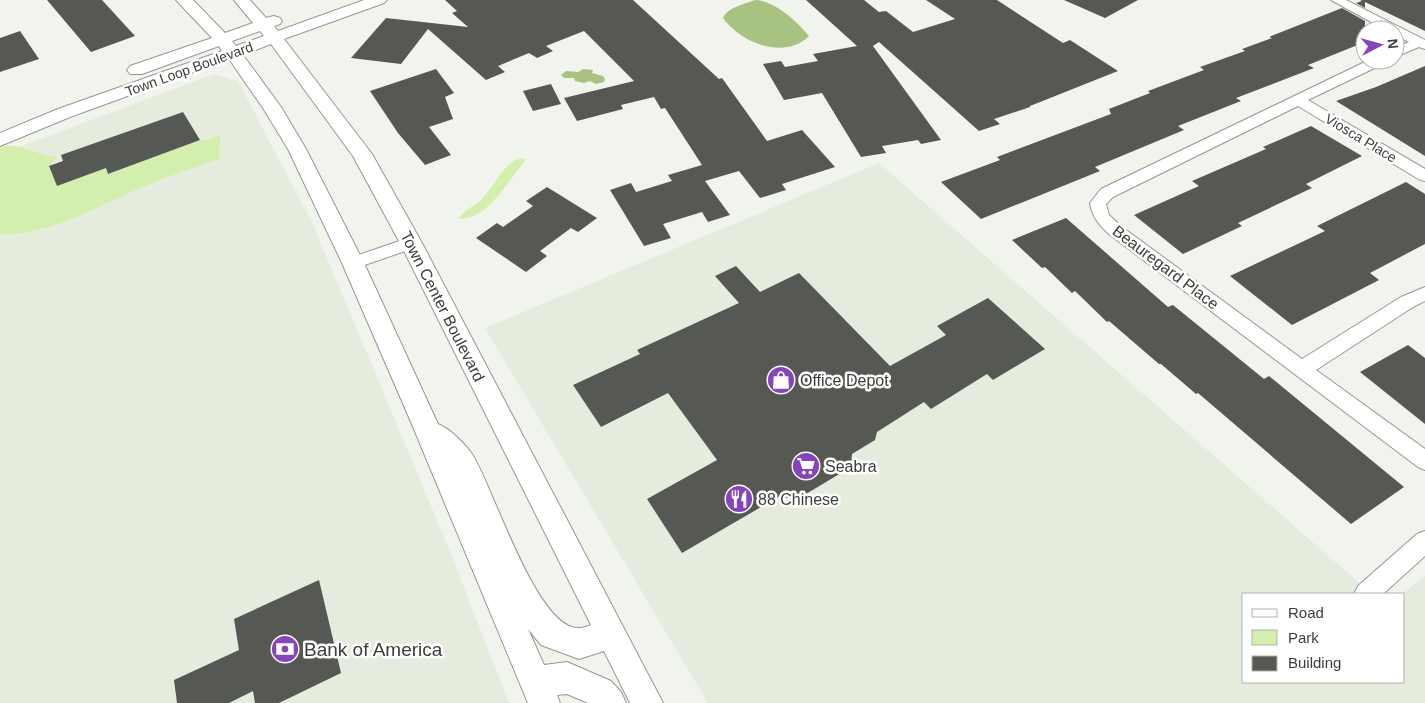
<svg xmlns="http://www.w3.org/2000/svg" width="1425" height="703" viewBox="0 0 1425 703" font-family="Helvetica,sans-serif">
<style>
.built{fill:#e5ecde}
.green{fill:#d3efae}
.water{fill:#a7c281}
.building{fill:#565953}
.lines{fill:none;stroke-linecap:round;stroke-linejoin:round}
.minor-casing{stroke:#959891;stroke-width:2}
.tertiary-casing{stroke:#959891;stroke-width:2}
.minor{fill:#fff;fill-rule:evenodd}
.tertiary{fill:#fff;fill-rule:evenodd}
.labels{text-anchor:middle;stroke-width:5;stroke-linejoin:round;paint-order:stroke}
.far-street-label{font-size:14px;fill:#3c3d3a;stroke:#fff}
.street-label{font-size:16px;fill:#3c3d3a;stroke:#fff}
.poi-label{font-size:16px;fill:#3c3d3a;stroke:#fff;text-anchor:start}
.near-poi-label{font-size:19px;fill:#3c3d3a;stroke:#fff;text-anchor:start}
</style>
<rect width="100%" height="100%" fill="#f1f4ed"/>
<path class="built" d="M214,74L238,81L312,222L450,551L509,703H0V154Z
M879,163L1372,594H1244V682H1404V594H1402L1425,576V703H708L485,328Z"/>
<path class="green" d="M217,136H220L219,159C193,168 166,177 140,188C92,209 54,233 0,235V147C22,142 37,156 57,157L49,166L57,186L106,168L109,174L204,139L205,140Z
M524,158L525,160L523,164C506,183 488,219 459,219C463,210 475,206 482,199C494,187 505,159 524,158Z"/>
<path class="water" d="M755,0C774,0 798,22 809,36C784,61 740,42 723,18C728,7 745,4 755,0Z
M583,69L593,70L592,73L603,76L605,79L604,82L596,84L590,81L584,83L575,81L574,78H564L561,75L566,71L578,72Z"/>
<path class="building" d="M47,0H102L135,36L91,52Z
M445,0H633L719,79L722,78L767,141L802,130L835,167L782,184L786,190L760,198L739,171L705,181L730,215L708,222L702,212L663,224L671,238L644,246L610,190L631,183L636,192L672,181L668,175L702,165L665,108L661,109L654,97L621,105L623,109L577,121L564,98L634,81L584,31L546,46L553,51L537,58L529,53L498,66L505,72L486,80L428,29L401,64L351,58L386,18L468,27L452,13L457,11Z
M806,0H864L879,12L886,11L913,32L955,19L926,0H997L1063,43L1070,40L1118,71L1030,106V107L994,119L1000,124L979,131L879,42L873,46L941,140L921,144L918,140L882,146L886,153L861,157L822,93L784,100L763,64L781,61L785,67L818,61L813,54L857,46Z
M1064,0H1138L1105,18Z
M1360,0H1425V31L1365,2V8L1356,3L1362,1Z
M1342,8L1365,21V42L1308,65L1314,68L1236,98L1241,101L1178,126L1184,130L1095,167L1100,171L981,219L941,182L1000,160L997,157L1111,114L1109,109L1150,93L1148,91L1204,70L1200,67L1245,51L1242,49L1272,38L1269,37Z
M20,31L39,59L0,72V38Z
M1425,66V156L1336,101L1376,87Z
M436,69L454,93L445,97L453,119L429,127L451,155L425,165L398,133L370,91Z
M551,84L561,104L533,111L523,91Z
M183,112L200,140L108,174L106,168L57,186L49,166L63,161L61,155Z
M1311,126L1362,156L1306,184L1312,188L1238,223L1242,226L1183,254L1134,215L1199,186L1192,181L1266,149L1263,147Z
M1406,182L1425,194V244L1370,273L1379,280L1292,325L1230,276L1325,231L1317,226Z
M547,187L597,218L578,232L571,228L540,251L547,256L526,272L476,238L497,223L503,227L533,206L526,201Z
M1066,218L1168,307L1173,305L1264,379L1269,376L1404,487L1351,524L1198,393L1196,394L1161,364H1159L1109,321L1107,322L1075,291L1072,293L1045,267L1042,268L1012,240Z
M736,266L760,292L799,273L890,366L946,335L937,326L988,298L1045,349L993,380L987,374L931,409L924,402L877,432L875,440L852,454L851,467L796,500L780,496L682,553L647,499L717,460L668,393L601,427L573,385L640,354L637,350L739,303L715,276Z
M1408,345L1425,358V424L1360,372Z
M319,580L341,673L279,703H255L253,691L229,703H177L174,680L239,650L234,619Z"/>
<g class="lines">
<defs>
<path id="minor" d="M1331,0H1346L1425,40V49L1419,47L1395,57V48L1409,42L1395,35V30H1386Z
M1369,60H1387L1385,63L1308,100L1425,169V181L1420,180L1298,106L1113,197L1106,204L1109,215L1122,227L1302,359L1401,297L1425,287V301L1413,307L1316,370L1425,449V470L1418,467L1110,235C1100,226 1092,217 1090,203L1101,189Z
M411,237L417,239L419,243L417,247L353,269L347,267L344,263L347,259Z
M1425,531V556L1383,594H1354L1358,586L1417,534Z"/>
<path id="tertiary" d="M176,0H193L225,33L253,23L234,0H250L266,18L274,16L280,18L282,21L280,24L274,26L278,31L364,0H387L384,3L284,39L372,154L422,243L663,703H630L604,651L579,659L541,645L528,629L544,665L567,662L611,681L621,692L626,703H588L567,694L557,695L560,703H528L411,422L342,263L288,149L263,108L229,59L70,117L0,146V133L58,109L222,51L219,46L142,74H130L127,70L130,66L212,38ZM260,31L264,36L236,46L232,41ZM271,44L353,156L400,243L591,625C588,626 583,628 580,628C537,632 493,486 472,454C465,444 449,428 438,424L364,263L306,149L281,107L243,55Z"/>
</defs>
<use href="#minor" class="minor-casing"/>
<use href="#tertiary" class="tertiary-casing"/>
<use href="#minor" class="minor"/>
<use href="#tertiary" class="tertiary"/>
</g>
<defs>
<symbol id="shop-disc" viewBox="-11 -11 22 22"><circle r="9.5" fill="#8645ba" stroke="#fff"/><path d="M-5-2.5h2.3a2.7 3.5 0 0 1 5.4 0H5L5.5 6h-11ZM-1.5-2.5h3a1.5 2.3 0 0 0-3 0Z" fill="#fff"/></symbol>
<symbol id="supermarket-disc" viewBox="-11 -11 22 22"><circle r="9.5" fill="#8645ba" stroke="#fff"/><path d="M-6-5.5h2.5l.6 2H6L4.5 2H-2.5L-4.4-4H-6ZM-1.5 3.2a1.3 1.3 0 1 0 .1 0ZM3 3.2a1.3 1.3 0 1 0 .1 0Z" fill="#fff"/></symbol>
<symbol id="restaurant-disc" viewBox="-11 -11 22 22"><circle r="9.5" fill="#8645ba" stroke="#fff"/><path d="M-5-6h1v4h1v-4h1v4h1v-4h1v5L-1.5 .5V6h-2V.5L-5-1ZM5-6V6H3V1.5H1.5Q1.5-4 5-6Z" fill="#fff"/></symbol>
<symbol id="bank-disc" viewBox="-11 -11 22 22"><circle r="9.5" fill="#8645ba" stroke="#fff"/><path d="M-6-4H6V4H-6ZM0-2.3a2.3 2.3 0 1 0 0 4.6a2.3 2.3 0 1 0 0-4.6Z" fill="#fff"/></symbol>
</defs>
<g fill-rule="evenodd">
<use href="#shop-disc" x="765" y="364" width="32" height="32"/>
<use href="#supermarket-disc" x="790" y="450" width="32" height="32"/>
<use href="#restaurant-disc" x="723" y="483" width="32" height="32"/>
<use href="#bank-disc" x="269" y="633" width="32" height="32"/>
</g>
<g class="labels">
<g class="far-street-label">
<text transform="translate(189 69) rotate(-20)" y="5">Town Loop Boulevard</text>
<text transform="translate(1361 138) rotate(31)" y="5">Viosca Place</text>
</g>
<g class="street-label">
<text transform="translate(1166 267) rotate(37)" y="6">Beauregard Place</text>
<text transform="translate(443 306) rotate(63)" y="6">Town Center Boulevard</text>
</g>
<g class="poi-label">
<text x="800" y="386">Office Depot</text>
<text x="825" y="472">Seabra</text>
<text x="758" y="505">88 Chinese</text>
</g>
<g class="near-poi-label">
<text x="304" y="656">Bank of America</text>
</g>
</g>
<rect x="1242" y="593" width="162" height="90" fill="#ffffff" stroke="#b1b1b0"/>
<rect x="1252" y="609" width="25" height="8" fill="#ffffff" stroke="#b1b1b0"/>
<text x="1288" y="618" font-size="15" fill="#3c3d3a">Road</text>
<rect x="1252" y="630" width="25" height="15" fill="#d3efae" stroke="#b1b1b0"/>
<text x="1288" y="643" font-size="15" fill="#3c3d3a">Park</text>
<rect x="1252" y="656" width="25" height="15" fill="#565953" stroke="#b1b1b0"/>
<text x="1288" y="668" font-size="15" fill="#3c3d3a">Building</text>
<g transform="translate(1380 45) rotate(84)"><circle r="24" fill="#ffffff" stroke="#b1b1b0"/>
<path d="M0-4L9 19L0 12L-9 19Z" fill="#8645ba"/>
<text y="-8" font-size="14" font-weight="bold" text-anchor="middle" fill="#3c3d3a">N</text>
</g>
</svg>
